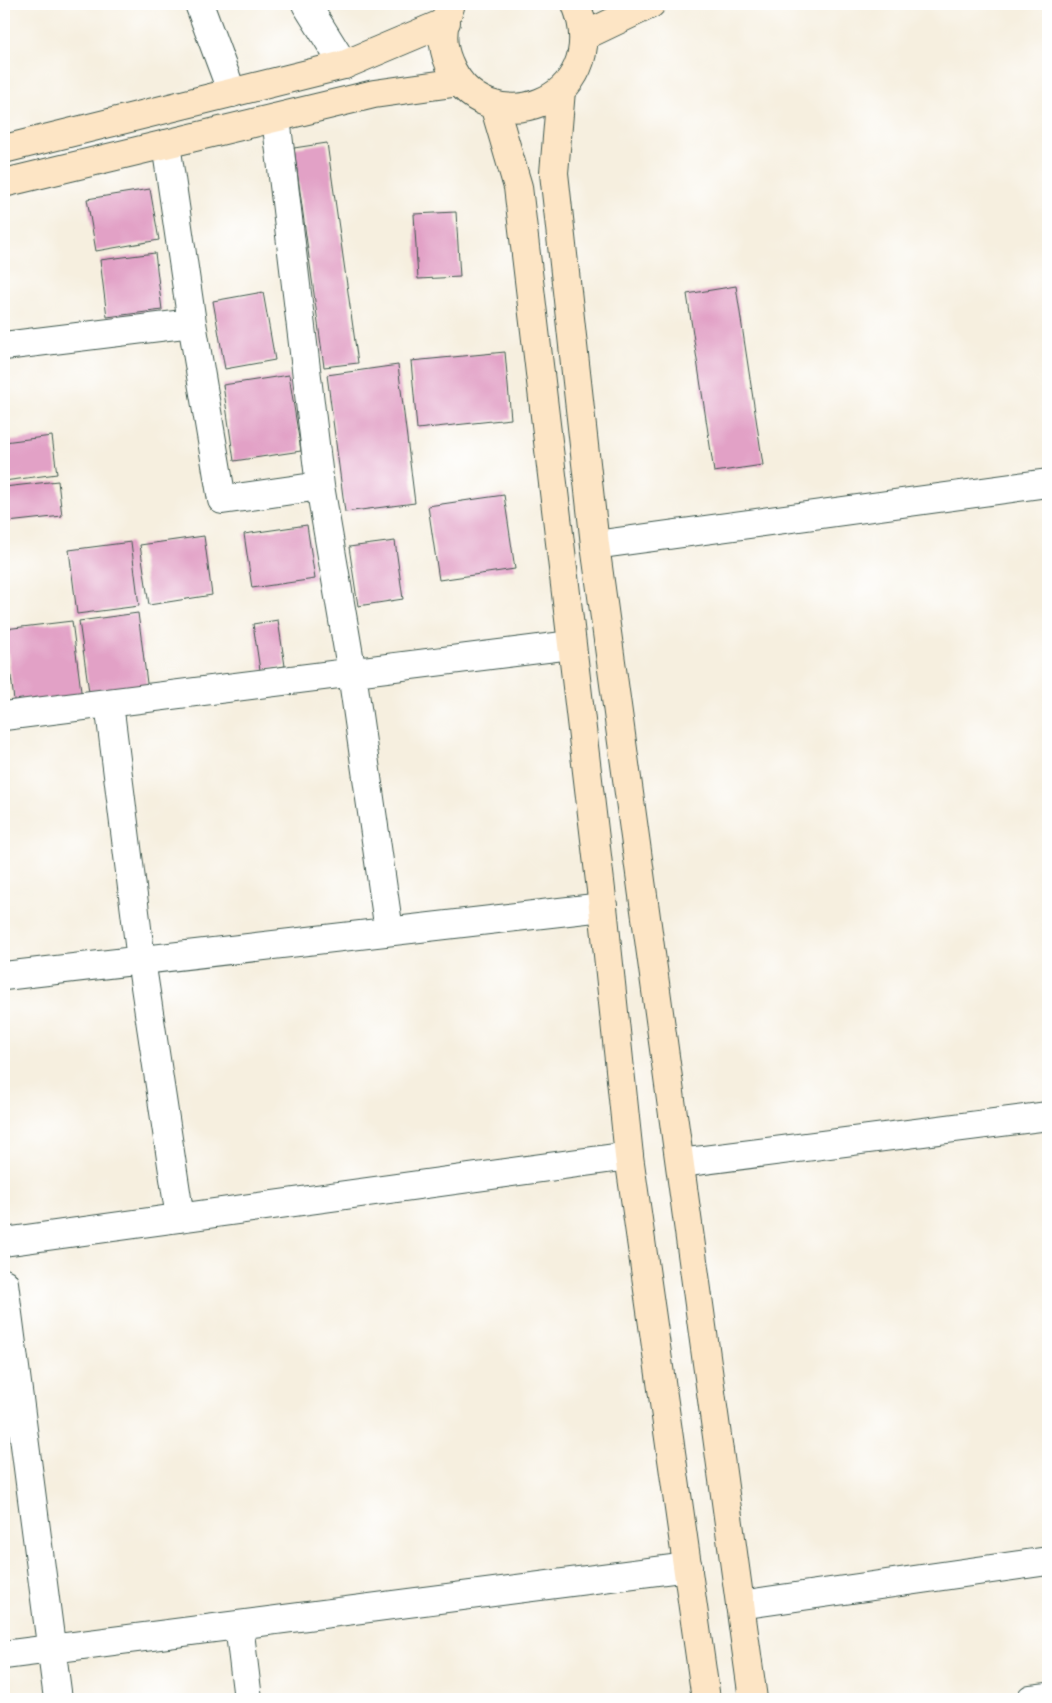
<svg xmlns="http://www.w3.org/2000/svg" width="1052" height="1703" viewBox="0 0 1052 1703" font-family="'IM FELL French Canon',serif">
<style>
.building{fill:#e2a1c6}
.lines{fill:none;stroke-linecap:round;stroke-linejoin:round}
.minor-casing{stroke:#3f584e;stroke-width:30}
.tertiary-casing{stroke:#3f584e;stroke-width:30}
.secondary-casing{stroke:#3f584e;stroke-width:30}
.minor{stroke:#fff;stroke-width:28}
.tertiary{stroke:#fff;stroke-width:28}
.secondary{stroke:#fde5c5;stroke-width:28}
</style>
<rect width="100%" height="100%" fill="#fff"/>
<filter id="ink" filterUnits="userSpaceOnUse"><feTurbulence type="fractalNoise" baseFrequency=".02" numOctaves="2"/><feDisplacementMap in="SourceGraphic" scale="10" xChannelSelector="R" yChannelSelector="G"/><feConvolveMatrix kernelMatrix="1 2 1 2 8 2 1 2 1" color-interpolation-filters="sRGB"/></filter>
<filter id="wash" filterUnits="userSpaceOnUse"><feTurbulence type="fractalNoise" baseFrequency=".0096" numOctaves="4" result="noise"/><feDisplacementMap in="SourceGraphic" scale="20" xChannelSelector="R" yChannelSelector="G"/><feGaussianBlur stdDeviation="1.12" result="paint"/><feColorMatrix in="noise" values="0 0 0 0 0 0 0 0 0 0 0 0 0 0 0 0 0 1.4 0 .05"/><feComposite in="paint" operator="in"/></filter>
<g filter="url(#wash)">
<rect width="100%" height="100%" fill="#f6efdf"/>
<g id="blocks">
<path class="building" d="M327,143L358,363L324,367L294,148Z
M150,189L159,240L96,251L87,199Z
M456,212L460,277L418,279L414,214Z
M155,253L162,310L107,317L100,260Z
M736,286L763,465L714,472L687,294Z
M263,292L275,360L225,369L213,301Z
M505,352L511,419L417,429L411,361Z
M398,365L415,503L345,512L327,375Z
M289,375L301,451L234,461L223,385Z
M52,436L57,474L4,481V442Z
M58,481L62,516L8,522L4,487Z
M504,495L515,569L439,580L428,506Z
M307,525L315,579L252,588L244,534Z
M204,536L212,595L149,605L140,545Z
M395,541L403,599L358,606L349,547Z
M131,542L139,606L77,614L69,550Z
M138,613L148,691L90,699L79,621Z
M278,620L285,666L260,670L253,624Z
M72,621L82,699L15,708L5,629Z"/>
</g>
</g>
<g filter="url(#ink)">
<use href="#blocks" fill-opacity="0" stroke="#3f584e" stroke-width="1"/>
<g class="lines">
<defs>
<path id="minor" d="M199,4L232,93
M306,4L344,65
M276,118L320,486
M192,323L222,500L320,486L352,673L389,931
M4,346L192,323L166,144
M595,545L1048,483
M109,703L141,960L180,1218
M4,716L571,645
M4,976L603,907
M680,1163L1048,1116
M4,1242L629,1156
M4,1283L58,1699
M740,1605L1048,1561
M239,1625L248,1699
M4,1655L688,1567"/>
<path id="tertiary" d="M1031,1699L1048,1697"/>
<path id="secondary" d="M450,7C442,25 441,45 449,63C483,147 615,104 576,4
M584,36L651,4
M561,90L554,173L595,545L753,1699
M494,105L518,187L603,907L629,1156L706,1699
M4,149L344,65L446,22
M4,183L374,94L460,82"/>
</defs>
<use href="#minor" class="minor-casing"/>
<use href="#tertiary" class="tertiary-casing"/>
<use href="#secondary" class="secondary-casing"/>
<use href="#minor" class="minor"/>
<use href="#tertiary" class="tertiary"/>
<use href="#secondary" class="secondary"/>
</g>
</g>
<rect width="1052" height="1703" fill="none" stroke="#fff" stroke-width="20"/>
</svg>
